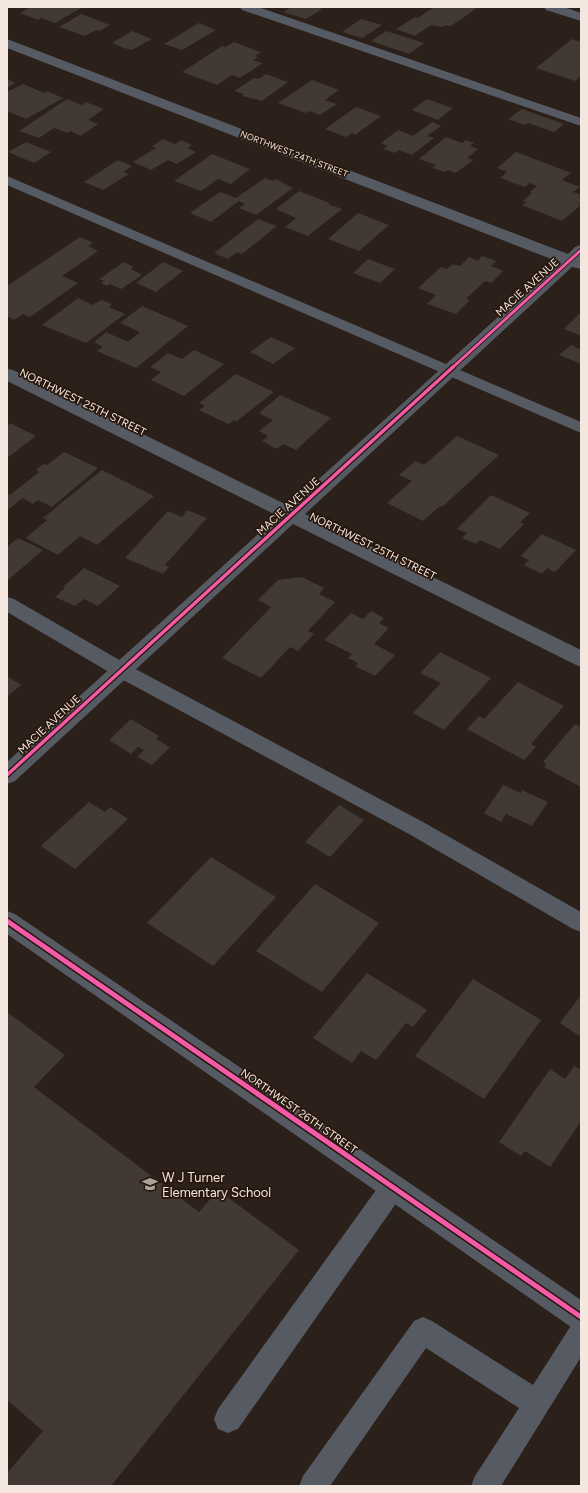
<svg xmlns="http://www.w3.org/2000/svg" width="588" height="1493" viewBox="0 0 588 1493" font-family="Figtree,sans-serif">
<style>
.building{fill:#423934}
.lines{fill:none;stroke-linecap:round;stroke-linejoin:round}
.lane{fill:#565a62;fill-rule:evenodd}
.street{fill:#565a62;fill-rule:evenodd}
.cycleway-far2-casing{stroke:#27160b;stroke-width:4.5}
.cycleway-far1-casing{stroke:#27160b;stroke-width:6}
.cycleway-casing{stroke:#27160b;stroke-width:8}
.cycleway-far2{stroke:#f35aa7;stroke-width:3}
.cycleway-far1{stroke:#f35aa7;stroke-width:3.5}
.cycleway{stroke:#f35aa7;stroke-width:5}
.labels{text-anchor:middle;stroke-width:3.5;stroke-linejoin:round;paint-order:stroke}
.far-street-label{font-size:9px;fill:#f4e7df;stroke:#27160b}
.street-label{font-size:11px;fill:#f4e7df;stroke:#27160b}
.near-poi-label{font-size:13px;fill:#f4e7df;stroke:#27160b;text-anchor:start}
</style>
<rect width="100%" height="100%" fill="#2b201a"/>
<path class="building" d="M31,7H83L55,23L41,18L38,20L20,13Z
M291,7H317L322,9L306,19L283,12Z
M434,7L477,8L451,26L446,25L443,27L431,25L415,36L396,29L415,17L418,18Z
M81,14L110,25L100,31L96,30L85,36L59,27Z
M361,19L382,25L362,38L342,32Z
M199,23L216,30L182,50L164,44Z
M132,31L152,39L132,50L124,48L112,43Z
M386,31L424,43L409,54L371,41Z
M572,39L581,42V76L575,81L536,68Z
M234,42L261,52L255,56L258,57L253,60L263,63L240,78L232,75L217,85L182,72L222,46L225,47Z
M266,74L288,82L262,101L242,96L244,94L234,91L254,78L259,79Z
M7,79L16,83L7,88Z
M312,80L339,90L325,100L337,104L320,115L309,111L306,113L278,103Z
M23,84L44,93L47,91L63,98L26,119L7,111V92Z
M67,99L82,105L86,102L104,109L88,120L98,124L81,136L70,131L68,133L54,128L39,138L19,131Z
M427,99L453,108L438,120L412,110Z
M356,107L381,116L355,135L352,133L346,137L325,129Z
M522,109L564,124L554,132L528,123L525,125L508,119Z
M432,122L441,126L427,136L434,138L412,155L399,150L395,153L383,149L388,146L381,143L398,130L413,136Z
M446,137L462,143L466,140L474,143L470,146L478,149L467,158L473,160L456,173L448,170L445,172L432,168L436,165L419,159Z
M163,139L175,144L181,140L192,145L188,148L196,152L177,164L168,160L151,170L133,162L156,148L152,146Z
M26,142L51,152L34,163L8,152Z
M516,152L571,173L562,180L580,187L573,192L581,195V201L579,203L581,205L562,221L522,205L526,202L523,201L532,193L530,192L537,186L529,183L525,187L500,178L507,172L497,168Z
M212,154L250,169L231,184L218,179L201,191L174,181Z
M118,160L132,166L123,172L129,174L103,190L84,182Z
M265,178L273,181L276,179L293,188L256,215L239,208L245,204L239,201L211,222L190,213L220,192L236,198Z
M299,191L330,203L328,204L342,209L308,236L285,227L296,218L276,209Z
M358,213L389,225L359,251L328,239Z
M258,219L277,226L242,254L237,252L228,259L214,253Z
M80,237L93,243L88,246L98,251L62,276L78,283L30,317L23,314L14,320L7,316V286Z
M482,256L496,261L491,266L503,271L491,283L485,281L466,299L470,300L456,314L427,304L436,295L418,288L441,267L447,269L453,264L460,266L469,257L478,261Z
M368,259L395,269L380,283L353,273Z
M124,262L134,267L131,269L142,275L121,289L110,284L107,286L101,283L104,281L99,279Z
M163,262L183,271L156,292L136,283Z
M78,298L93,305L101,300L112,304L109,307L125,314L86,343L42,325Z
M142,306L188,326L136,368L97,351L103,347L94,342L106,332L128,342L140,332L120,323Z
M581,312V336L564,329Z
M271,337L295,348L273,364L250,352Z
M571,345L581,350V364L559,355Z
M194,350L224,364L184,396L151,380L161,372L150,367L168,353L182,359Z
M236,374L274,392L237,421L234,420L228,424L199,410L205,406L199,403Z
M280,395L331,418L296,450L283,444L277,449L262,441L268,436L259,431L273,420L259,413Z
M10,423L36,436L7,458V426Z
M457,436L499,455L442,507L440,506L423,521L387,503L412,481L399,475L415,461L424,465Z
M64,452L98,468L52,507L38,500L33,504L22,498L7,511V493L10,495L39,472L36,470L43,464L47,465Z
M102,470L154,496L97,545L80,536L58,555L26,538L47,520L43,518Z
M491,495L530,513L520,522L524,524L500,549L480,540L476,544L462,538L467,533L457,529Z
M187,510L207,518L165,565L169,567L163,574L125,558L168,511L182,517Z
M542,534L576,550L555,572L547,568L542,574L524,565L529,560L521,556Z
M18,538L43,550L7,581V547Z
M84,568L120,586L98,606L84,599L75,606L55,597L65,588L63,587Z
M302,577L324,588L319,594L335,602L308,631L314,634L298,651L290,647L261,678L222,658L271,607L258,600L278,580Z
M371,611L384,618L379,623L389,628L374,644L395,655L375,676L355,666L358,663L348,658L352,654L324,640L351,613L363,619Z
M440,652L491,678L444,730L413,713L441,683L420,673Z
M7,676L21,685L7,697Z
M518,682L564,706L531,744L536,747L524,760L467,729L479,716L484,719Z
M131,719L159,736L156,739L170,747L152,765L137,757L144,750L138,747L131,754L109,740Z
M575,724L581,727V787L544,767L546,764L543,762Z
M503,785L521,793L522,790L548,802L532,826L506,814L501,822L484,813Z
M89,802L105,812L110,807L128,819L75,869L41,846Z
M339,805L364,820L330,857L305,842Z
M211,857L276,897L213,966L147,923Z
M315,884L379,923L322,992L256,951Z
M367,973L427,1010L413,1027L406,1023L376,1060L361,1051L352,1063L313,1038Z
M473,979L541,1020L484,1099L415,1056Z
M581,995V1037L560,1023Z
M7,1012L65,1055L34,1087L199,1212L218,1190L299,1250L111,1486H7V1473L43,1431L7,1400Z
M574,1066L581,1070V1121L550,1167L525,1151L521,1156L499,1142L550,1069L565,1079Z"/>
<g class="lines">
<path class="lane" d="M240,7H258L581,118V126L242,10Z
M7,176L581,422V433L7,185Z
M7,597L14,599L128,665L423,822L581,912V932L573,929L409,834L114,675L7,612Z
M393,1175L402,1179L405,1187L402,1195L238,1429L228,1433L218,1429L214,1419L218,1409L384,1179Z
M423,1317L432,1321L533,1385L572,1324L581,1320V1357L501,1486H471L475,1476L519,1408L426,1348L330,1486H299L303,1476L414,1321Z"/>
<path class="street" d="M544,7H564L581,13V21L546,10Z
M7,39L568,254L575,247L581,245V269L572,267L305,514L581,650V667L574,664L293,524L15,781L7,784V762L278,516L7,381V369L13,370L289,506L559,262L7,48Z
M7,911L15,914L581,1300V1331L571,1327L7,934Z"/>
<defs>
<path id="cycleway-far2" d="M452,368L581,250"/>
<path id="cycleway-far1" d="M7,775L453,367"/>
<path id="cycleway" d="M7,921L581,1317"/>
</defs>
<use href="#cycleway-far2" class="cycleway-far2-casing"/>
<use href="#cycleway-far1" class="cycleway-far1-casing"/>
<use href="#cycleway" class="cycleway-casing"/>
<use href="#cycleway-far2" class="cycleway-far2"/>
<use href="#cycleway-far1" class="cycleway-far1"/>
<use href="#cycleway" class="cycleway"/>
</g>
<defs>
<symbol id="school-bare" viewBox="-9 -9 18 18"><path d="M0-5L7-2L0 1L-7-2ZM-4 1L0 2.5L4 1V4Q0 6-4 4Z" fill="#aea19a" stroke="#27160b" stroke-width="2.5" paint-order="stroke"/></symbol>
</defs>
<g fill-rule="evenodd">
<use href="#school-bare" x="139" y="1173" width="22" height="22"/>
</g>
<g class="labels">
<g class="far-street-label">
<text transform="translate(294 154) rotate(21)" y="3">NORTHWEST 24TH STREET</text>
</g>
<g class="street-label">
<text transform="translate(527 287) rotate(-42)" y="4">MACIE AVENUE</text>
<text transform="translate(83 402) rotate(26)" y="4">NORTHWEST 25TH STREET</text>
<text transform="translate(288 506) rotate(-42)" y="4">MACIE AVENUE</text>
<text transform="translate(373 546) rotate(26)" y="4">NORTHWEST 25TH STREET</text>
<text transform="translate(49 724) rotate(-43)" y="4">MACIE AVENUE</text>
<text transform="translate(299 1111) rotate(35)" y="4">NORTHWEST 26TH STREET</text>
</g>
<g class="near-poi-label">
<text x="162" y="1182">W J Turner<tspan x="162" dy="15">Elementary School</tspan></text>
</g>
</g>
<rect width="588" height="1493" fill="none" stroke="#f4e7df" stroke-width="16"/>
</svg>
